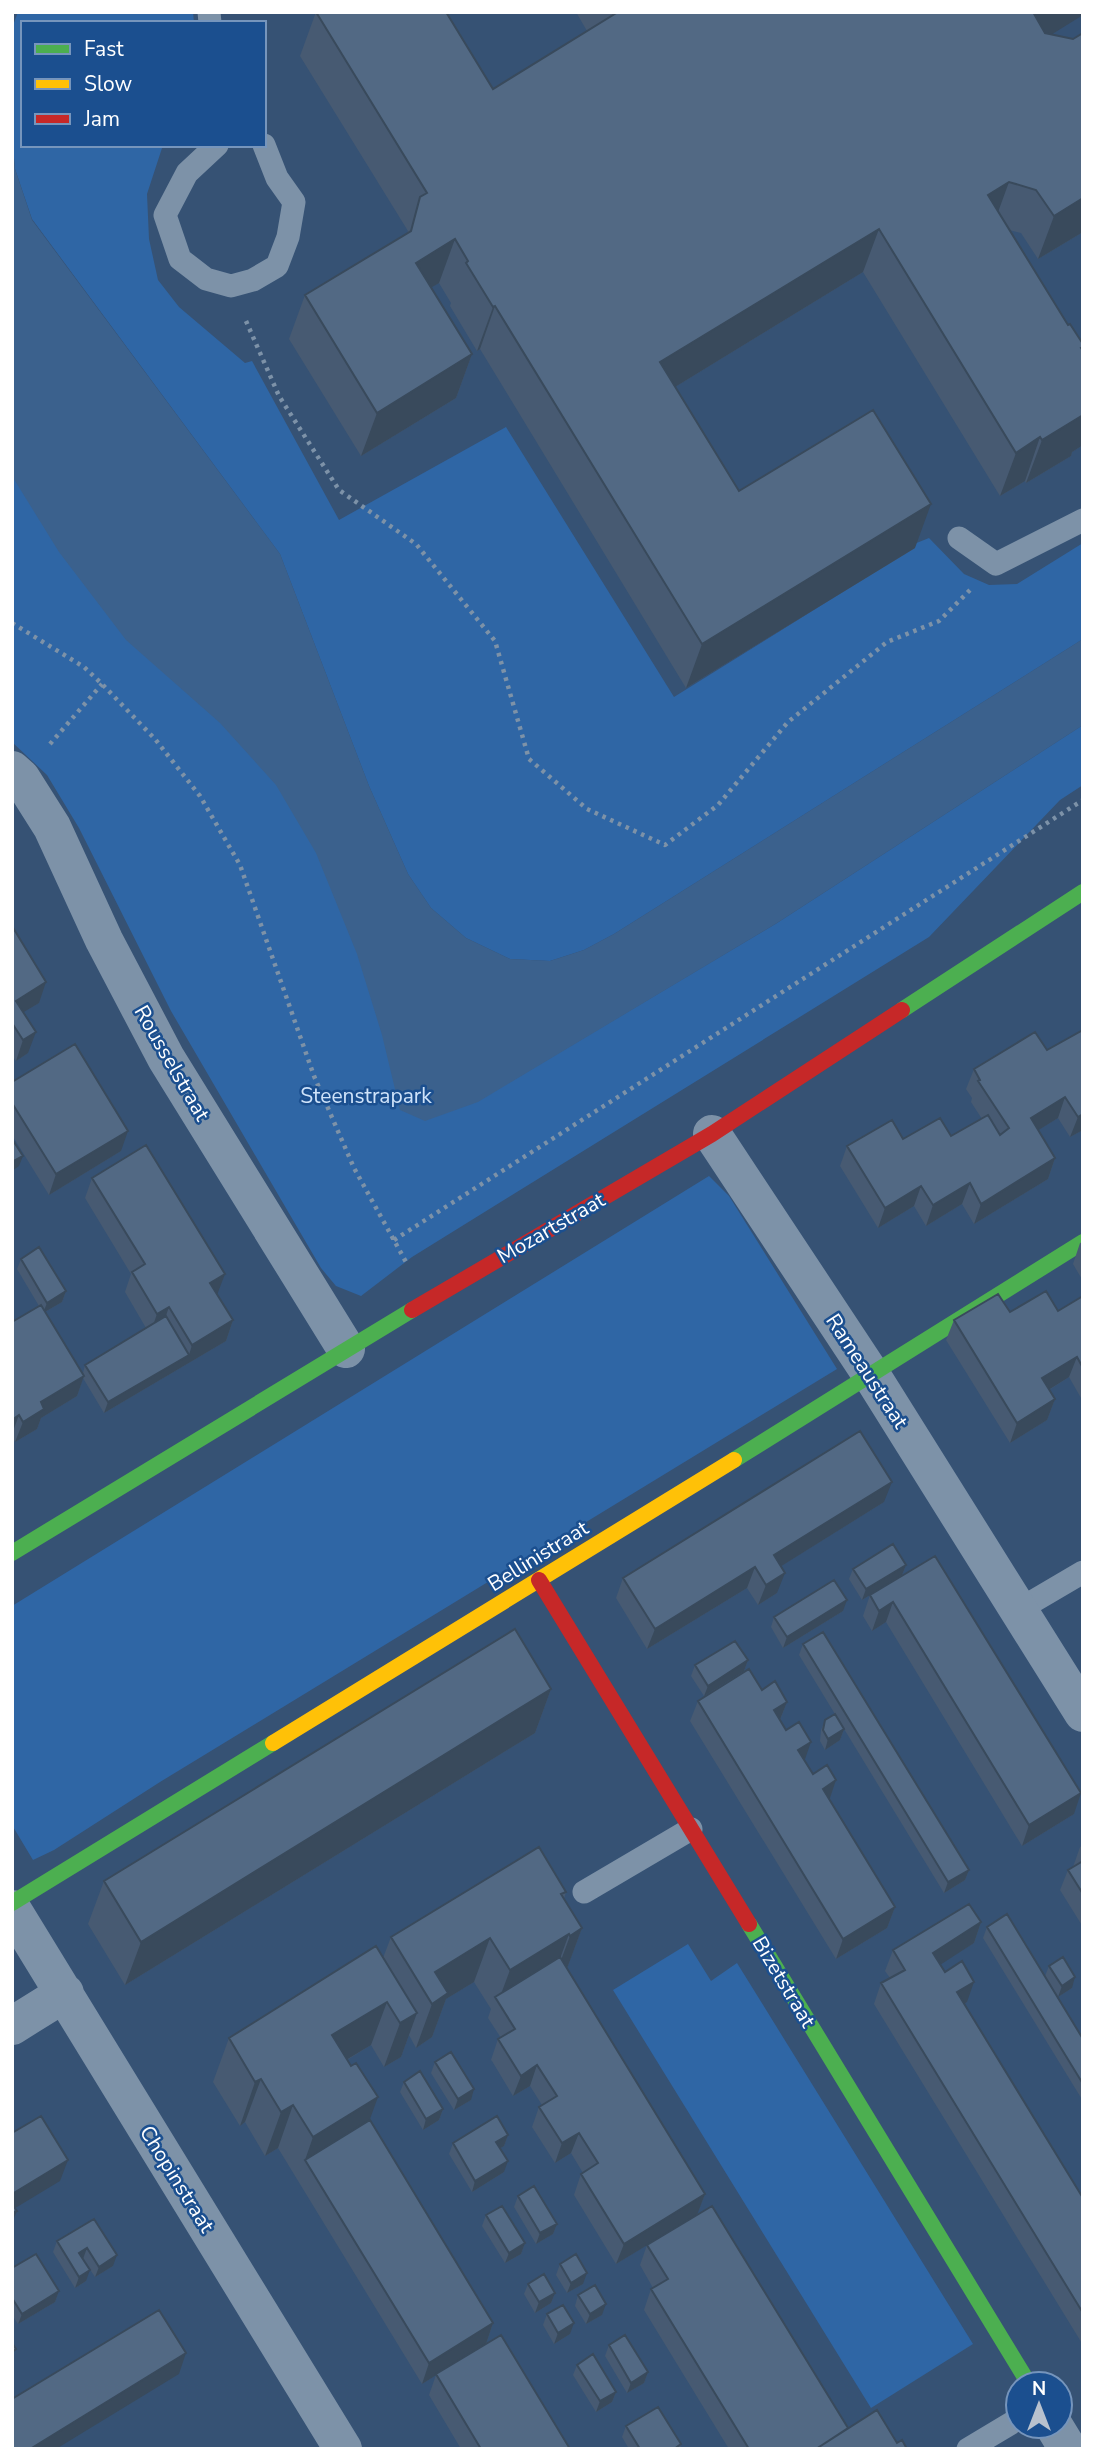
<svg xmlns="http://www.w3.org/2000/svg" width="1095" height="2461" viewBox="0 0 1095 2461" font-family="'Nunito Sans',sans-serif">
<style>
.green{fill:#2f66a5}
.water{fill:#3b618d}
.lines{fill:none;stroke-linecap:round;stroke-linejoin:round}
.path{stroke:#7d92a8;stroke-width:4.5;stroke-dasharray:3.5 5;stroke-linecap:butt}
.lane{stroke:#7d92a8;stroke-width:23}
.street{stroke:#7d92a8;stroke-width:38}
.fast{stroke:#4caf50;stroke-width:16}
.slow{stroke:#ffc107;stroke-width:16}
.jam{stroke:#c62828;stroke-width:16}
.wall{fill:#475a72}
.shaded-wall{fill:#394a5c}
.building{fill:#526984;stroke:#394a5c;stroke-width:2}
.labels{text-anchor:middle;stroke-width:5;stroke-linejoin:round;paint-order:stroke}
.street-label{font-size:21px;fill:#fff;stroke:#1b4f8f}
.park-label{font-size:21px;fill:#cfe3fa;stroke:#1b4f8f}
</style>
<rect width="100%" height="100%" fill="#365274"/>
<path class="green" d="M18,12H193L194,23H23V145H163L147,194L149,239L158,280L179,307L245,363L252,361L339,520L506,427L674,697L897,558L894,552L929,538L964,574L989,585L1017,584L1083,543V639L614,934L584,950L550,961L510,959L466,938L431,908L408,874L369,786L280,554L32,219L15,169L12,137V28Z
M12,224L510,1082L777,923L1083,725V785L1060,800L929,937L412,1257L361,1296L336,1286L321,1268L171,1011L79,828L47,775L12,742Z
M709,1176L729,1196L837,1369L160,1782L54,1850L33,1860L12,1825V1606Z
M688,1944L711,1981L737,1963L973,2344L871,2408L613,1990Z"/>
<path class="water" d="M12,137L15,169L32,220L280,554L369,786L408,874L431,908L466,938L510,959L550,961L584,950L614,934L1083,639V725L777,923L478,1102L425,1121L400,1110L382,1035L357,954L316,853L276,785L220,723L126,640L59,552L12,476Z"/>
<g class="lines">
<path class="path" d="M246,321L279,396L339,490L416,544L495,641L529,759L587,809L665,845L718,805L788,722L887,642L939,621L970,590
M12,623L84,667L102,684L155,739L200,796L240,865L314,1076L354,1168L406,1262
M50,744L102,684
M394,1240L1083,800"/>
<path class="lane" d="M209,12L210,23
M217,145L187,173L165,215L180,259L206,279L231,286L253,280L277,266L288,237L294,202L277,178L264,145
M959,538L996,564L1083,520
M1020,1609L1083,1572
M584,1892L691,1829
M968,2449L1018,2419"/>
<path class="street" d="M12,770L21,778L52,827L104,940L166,1058L346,1349
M712,1134L872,1376L1083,1713
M12,1909L343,2449
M12,2026L65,1993
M1054,2426L1068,2449"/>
<path class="fast" d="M902,1010L1083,892
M734,1460L1083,1242
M12,1553L412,1310
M12,1903L273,1743
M749,1924L1029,2384"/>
<path class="slow" d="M273,1743L734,1460"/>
<path class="jam" d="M412,1310L712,1134L902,1010
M539,1580L749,1924"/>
</g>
<path class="wall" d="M316,12L493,89L587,31L576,12H1083L1051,34L1083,232L1038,259L1021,233L1009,230L1068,325L1083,344V445L1072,452L1071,456L1026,483L1025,481L1000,496L863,272L675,387L739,491L915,548L686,688L480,349L477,351L450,306L451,303L439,283L431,287L472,354L456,398L361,456L289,339L305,295L407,233L408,231L300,56Z
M12,926L39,1003L23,1012L28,1053L16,1061L12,1055Z
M1083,1030V1130L1070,1137L1058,1118L1038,1130L1055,1158L1048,1179L974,1224L962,1204L926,1226L914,1206L878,1228L840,1166L847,1146L903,1139L951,1136L982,1119L971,1102L972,1098L966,1089L974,1069L1047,1050Z
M12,1082L121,1151L49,1195L12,1135Z
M92,1178L217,1294L233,1320L226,1341L104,1413L83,1378L77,1396L41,1418L37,1429L15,1442L12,1437V1322L39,1306L17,1269L21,1259L66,1291L62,1302L45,1312L83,1373L85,1365L146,1328L125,1292L131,1274L85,1198Z
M1083,1242V1281L1073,1264L1080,1243Z
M1083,1296V1397L1081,1398L1069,1377L1049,1390L1055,1399L1047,1420L1010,1443L946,1340L954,1320L1010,1312L1058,1311Z
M884,1502L781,1566L777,1593L758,1605L747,1588L647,1649L616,1598L623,1578Z
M935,1556L1074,1814L1022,1846L886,1622L872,1631L863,1616L870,1595Z
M906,1565L902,1575L862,1600L849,1579L853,1569Z
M843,1611L783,1648L771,1627L774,1617Z
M803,1644L969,1870L965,1880L944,1893L799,1655Z
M748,1660L744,1671L704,1696L691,1676L695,1665Z
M551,1689L535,1733L125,1985L88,1924L104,1881Z
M762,1690L787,1702L780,1720L895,1907L887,1928L836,1959L690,1721L698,1701Z
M825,1720L844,1729L840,1740L825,1750L820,1741L821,1730Z
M1083,1845V1927L1060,1890L1068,1870L1073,1867L1080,1847Z
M566,1892L564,1899L582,1928L567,1968L705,2194L697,2214L848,2428L897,2443L907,2449H729L644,2310L651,2289L653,2288L640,2265L647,2245L616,2264L574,2195L581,2174L583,2173L571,2153L555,2163L532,2127L539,2107L542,2105L530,2086L513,2096L492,2061L491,2060L498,2039L501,2038L488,2018L491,2009L474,1982L446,1999L432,2037L416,2048L409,2035L401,2057L384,2067L371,2045L347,2060L370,2120L493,2323L486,2344L570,2449H461L429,2395L436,2375L422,2384L278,2148L265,2156L245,2122L240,2126L213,2082L229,2038L383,1958L391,1937Z
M981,1922L974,1943L940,1964L967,2002L964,2004L1083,2198V2345L874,2004L881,1983L890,1978L885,1971L893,1950Z
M987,1927L1083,2039V2101L983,1938Z
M1049,1966L1072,1988L1058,1997L1045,1976Z
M435,2062L471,2100L454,2110L431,2073Z
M404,2082L443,2109L439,2120L423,2130L400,2092Z
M508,2135L504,2146L500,2148L504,2172L472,2192L449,2154L453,2143Z
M518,2196L557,2224L553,2234L536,2244L514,2207Z
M486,2215L525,2243L521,2254L505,2263L482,2226Z
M94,2219L113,2266L95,2277L83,2259L86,2281L75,2288L53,2252L57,2241Z
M560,2264L583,2284L567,2293L556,2275Z
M12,2268L59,2291L55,2302L18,2324L12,2315Z
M528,2284L555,2293L551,2303L535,2313L524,2294Z
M578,2295L602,2315L586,2324L575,2306Z
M547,2314L570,2334L554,2344L543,2325Z
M609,2345L648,2372L644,2383L627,2393L605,2356Z
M577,2365L616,2392L612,2402L596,2412L573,2375Z
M626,2426L681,2444L680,2449H629L622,2437Z"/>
<path class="shaded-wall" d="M1032,12H1083V15L1017,56Z
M1009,182L993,226L988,195Z
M1083,198V232L1038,259L1054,216Z
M879,229L863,272L644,406L660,362Z
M455,239L439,283L400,306L416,263Z
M495,306L480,349L477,351L493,307Z
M472,354L456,398L361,456L377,413Z
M1083,415V445L1072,452L1071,456L1026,483L1042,440Z
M1040,437L1025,481L1000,496L1016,453Z
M931,504L915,548L686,688L702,644Z
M46,982L39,1003L12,1019L16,1001Z
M36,1032L28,1053L16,1061L23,1040Z
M1065,1097L1058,1118L1024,1139L1031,1118Z
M1083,1114V1130L1070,1137L1078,1117Z
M128,1131L121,1151L49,1195L56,1174Z
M23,1156L19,1166L12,1171V1162Z
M1055,1158L1048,1179L974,1224L981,1204Z
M970,1183L962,1204L926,1226L933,1205Z
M921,1186L914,1206L878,1228L885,1208Z
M225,1274L217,1295L210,1283Z
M66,1291L62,1302L43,1313L47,1303Z
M169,1307L162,1327L150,1334L157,1314Z
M233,1320L226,1341L104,1413L108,1402L189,1355L192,1345Z
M1077,1357L1069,1377L1034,1399L1042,1378Z
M84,1376L77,1396L41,1418L37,1429L15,1442L23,1422L41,1402Z
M1055,1399L1047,1420L1010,1443L1017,1423Z
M19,1415L12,1434V1420Z
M892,1482L884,1502L767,1575L774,1555Z
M906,1565L902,1575L862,1600L866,1589Z
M755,1567L747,1588L647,1649L655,1629Z
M785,1573L777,1593L758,1605L766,1585Z
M847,1600L843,1611L783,1648L787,1637Z
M893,1602L886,1622L872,1631L879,1611Z
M748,1660L744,1671L704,1696L708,1686Z
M551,1689L535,1733L125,1985L141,1942Z
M787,1702L779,1722L774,1710Z
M844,1729L840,1740L825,1750L828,1739Z
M811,1742L804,1762L798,1750Z
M836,1780L829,1801L823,1789Z
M1081,1793L1074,1814L1022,1846L1029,1825Z
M969,1870L965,1880L944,1893L948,1882Z
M895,1907L887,1928L836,1959L843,1939Z
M981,1922L974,1943L926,1974L933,1953Z
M582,1928L566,1971L554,1979L570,1936Z
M569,1934L553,1978L498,2002L510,1970Z
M490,1938L474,1982L446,1999L432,2037L416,2048L432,2004L435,1972Z
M1075,1977L1072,1988L1058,1997L1062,1986Z
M974,1982L967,2002L950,2013L957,1992Z
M387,2002L371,2045L316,2078L332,2035Z
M417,2013L401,2057L384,2067L400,2023Z
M537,2065L530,2086L513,2096L521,2076Z
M261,2079L245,2122L240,2126L255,2082Z
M474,2089L471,2100L454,2110L458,2099Z
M378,2097L362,2141L305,2160L313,2137Z
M293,2105L278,2148L265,2156L281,2112Z
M443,2109L439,2120L423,2130L426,2119Z
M579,2133L571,2153L555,2163L562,2143Z
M508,2135L504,2146L492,2153L496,2142Z
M68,2160L60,2181L12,2210V2194Z
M508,2161L504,2172L472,2192L475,2181Z
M705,2194L697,2215L616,2264L624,2244Z
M17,2211L12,2223V2213Z
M557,2224L553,2234L536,2244L540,2233Z
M525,2243L521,2254L505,2263L509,2253Z
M87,2248L83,2259L79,2253Z
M117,2255L113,2266L95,2277L99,2267Z
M90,2270L86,2281L75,2288L79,2277Z
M587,2273L583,2284L567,2293L571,2283Z
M59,2291L55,2302L18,2324L22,2314Z
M555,2293L551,2303L535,2313L539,2302Z
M606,2304L602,2315L586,2324L590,2314Z
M493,2323L486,2344L422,2384L429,2363Z
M574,2323L570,2334L554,2344L558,2333Z
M186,2353L179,2374L56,2449H30Z
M648,2372L644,2383L627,2393L631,2383Z
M616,2392L612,2402L596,2412L600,2401Z"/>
<path class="building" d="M316,12H446L493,89L618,12H1033L1045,33L1073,39L1083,33V198L1054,216L1036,190L1009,182L988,195L1068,325L1070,324L1083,344V347L1081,348L1083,351V415L1042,440L1040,437L1016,453L879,229L660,362L739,491L873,410L931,504L702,644L495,306L493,307L466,263L468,261L455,239L416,263L472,354L377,413L305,295L411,231L420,197L427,193Z
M12,926L46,982L16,1001L36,1032L23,1040L12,1023Z
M1083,1030V1114L1078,1117L1065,1097L1031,1118L1055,1158L981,1204L970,1183L933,1205L921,1186L885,1208L847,1146L892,1120L903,1139L940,1118L951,1136L988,1115L1000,1135L1009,1128L978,1081L980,1080L974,1069L1035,1032L1047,1050Z
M75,1044L128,1131L56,1174L12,1103V1082Z
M12,1139L23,1156L12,1162Z
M146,1145L225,1274L210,1283L233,1320L192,1345L169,1307L157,1314L132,1272L145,1264L92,1178Z
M39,1247L66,1291L47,1303L21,1259Z
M1046,1291L1058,1311L1083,1296V1368L1077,1357L1042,1378L1055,1399L1017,1423L954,1320L998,1294L1010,1312Z
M41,1305L84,1376L41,1402L44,1409L23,1422L19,1415L12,1420V1322Z
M166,1316L189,1355L108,1402L85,1365Z
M860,1431L892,1482L774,1555L785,1573L766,1585L755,1567L655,1629L623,1578Z
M893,1544L906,1565L866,1589L853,1569Z
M935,1556L1081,1793L1029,1825L893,1602L879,1611L870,1595Z
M834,1580L847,1600L787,1637L774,1617Z
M515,1629L551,1689L141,1942L104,1881Z
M823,1632L969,1870L948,1882L803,1644Z
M735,1641L748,1660L708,1686L695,1665Z
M749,1669L762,1690L775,1681L787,1702L774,1710L786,1730L799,1722L811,1742L798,1750L813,1774L827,1765L836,1780L823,1789L895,1907L843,1939L698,1701Z
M835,1714L844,1729L828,1739L823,1730L825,1720Z
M539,1847L566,1892L561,1894L582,1928L570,1936L569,1934L510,1970L490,1938L435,1972L448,1993L432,2004L391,1937Z
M1083,1861V1894L1068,1870Z
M969,1904L981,1922L933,1953L945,1972L962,1961L974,1982L957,1992L1083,2198V2313L881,1983L905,1970L893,1950Z
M1007,1914L1083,2039V2084L987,1927Z
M376,1946L417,2013L400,2023L387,2002L332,2035L351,2066L356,2063L378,2097L313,2137L293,2105L281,2112L261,2079L255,2082L229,2038Z
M560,1957L705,2194L624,2244L581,2174L598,2163L579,2133L562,2143L539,2107L557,2096L537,2065L521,2076L498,2039L515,2029L495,1997Z
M1063,1957L1075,1977L1062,1986L1049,1966Z
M451,2052L474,2089L458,2099L435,2062Z
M420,2071L443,2109L426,2119L404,2082Z
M41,2116L68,2160L12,2194V2133Z
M497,2116L508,2135L496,2142L508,2161L475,2181L453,2143Z
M370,2120L493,2323L429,2363L305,2160Z
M534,2186L557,2224L540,2233L518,2196Z
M12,2204L17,2211L12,2213Z
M502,2206L525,2243L509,2253L486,2215Z
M712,2206L848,2428L816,2449H749L651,2289L668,2279L647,2245Z
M94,2219L117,2255L99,2267L87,2248L79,2253L90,2270L79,2277L57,2241Z
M36,2254L59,2291L22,2314L12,2298V2268Z
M576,2254L587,2273L571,2283L560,2264Z
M544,2274L555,2293L539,2302L528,2284Z
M595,2285L606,2304L590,2314L578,2295Z
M563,2305L574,2323L558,2333L547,2314Z
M159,2310L186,2353L30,2449H12V2399Z
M501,2335L570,2449H481L436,2374Z
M625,2335L648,2372L631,2383L609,2345Z
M12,2343L16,2349L12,2352Z
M593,2354L616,2392L600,2401L577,2365Z
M658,2407L681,2444L674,2449H640L626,2426Z
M877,2410L897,2443L902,2440L907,2449H816Z"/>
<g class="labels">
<g class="street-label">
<text transform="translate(172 1063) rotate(60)" y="7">Rousselstraat</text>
<text transform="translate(551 1228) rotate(-30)" y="7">Mozartstraat</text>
<text transform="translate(867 1371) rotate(57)" y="7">Rameaustraat</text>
<text transform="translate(538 1556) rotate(-32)" y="7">Bellinistraat</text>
<text transform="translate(784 1982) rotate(59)" y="7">Bizetstraat</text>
<text transform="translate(177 2179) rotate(58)" y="7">Chopinstraat</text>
</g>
<g class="park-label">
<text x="366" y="1103">Steenstrapark</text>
</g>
</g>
<rect width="1095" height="2461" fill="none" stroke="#ffffff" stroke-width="28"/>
<rect x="21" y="21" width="245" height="126" fill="#1b4f8f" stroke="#7695bc" stroke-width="2"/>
<rect x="35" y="44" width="35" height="10" fill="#4caf50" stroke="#7695bc" stroke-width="2"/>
<text x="84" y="56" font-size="21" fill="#ffffff">Fast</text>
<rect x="35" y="79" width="35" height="10" fill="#ffc107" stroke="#7695bc" stroke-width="2"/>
<text x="84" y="91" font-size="21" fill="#ffffff">Slow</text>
<rect x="35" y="114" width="35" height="10" fill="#c62828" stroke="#7695bc" stroke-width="2"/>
<text x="84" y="126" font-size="21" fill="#ffffff">Jam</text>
<g transform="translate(1039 2405)"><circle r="33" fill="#1b4f8f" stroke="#7695bc" stroke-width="2"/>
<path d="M0-5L12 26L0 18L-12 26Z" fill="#b9c2ce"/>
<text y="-10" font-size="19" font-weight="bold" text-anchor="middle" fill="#ffffff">N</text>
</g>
</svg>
